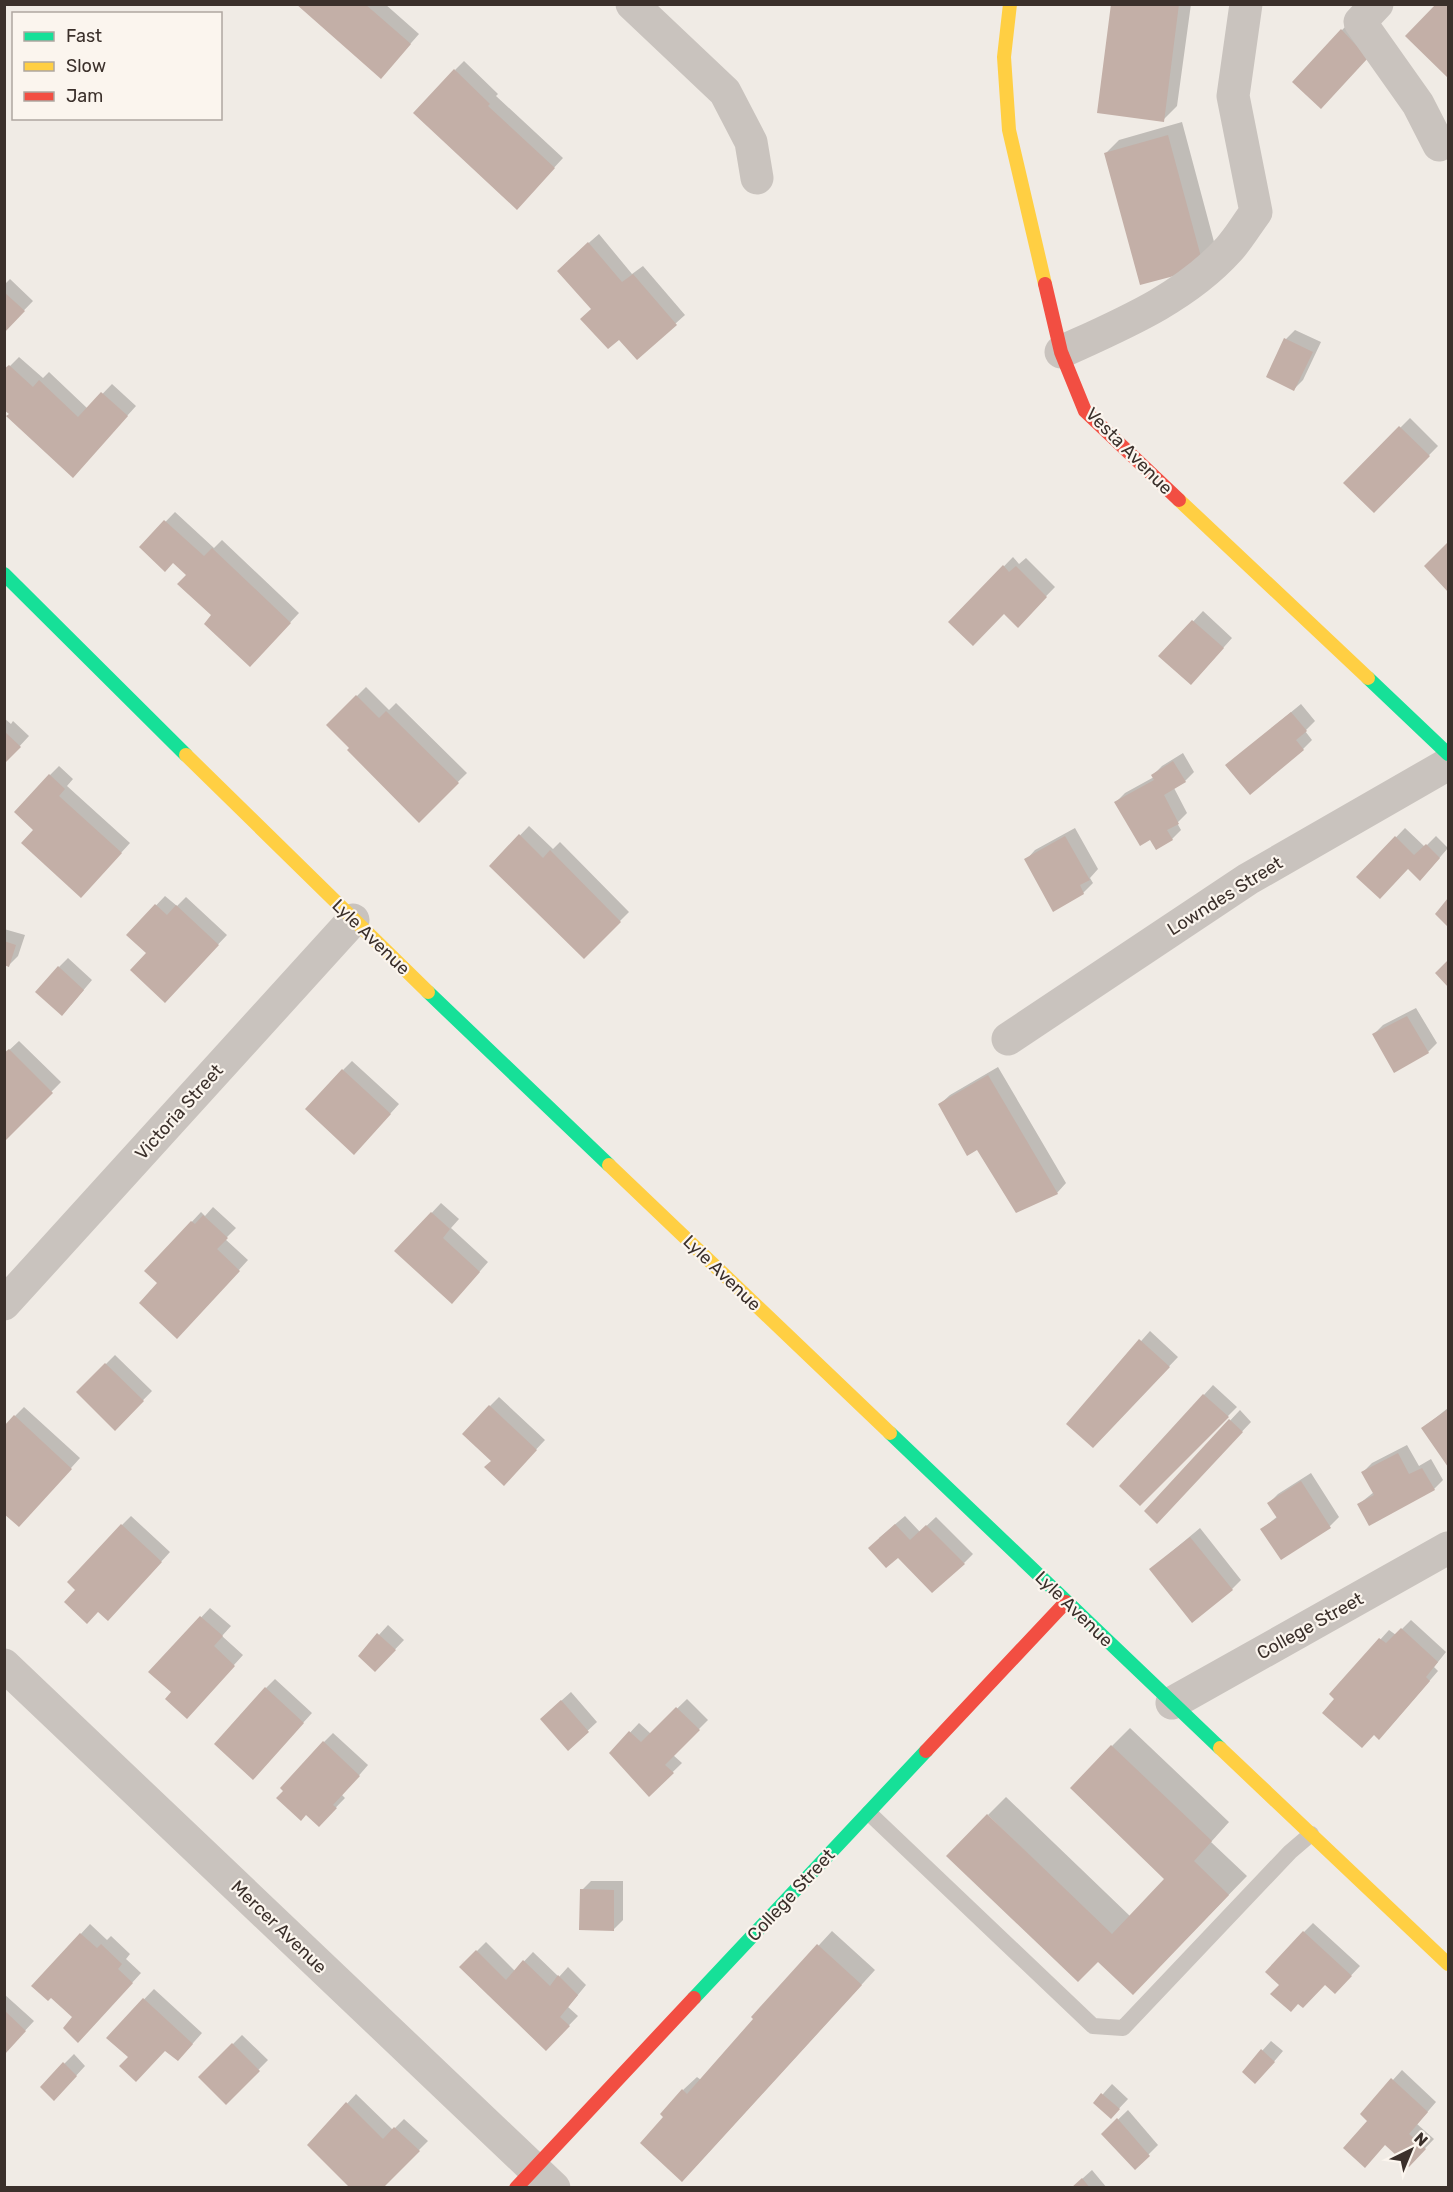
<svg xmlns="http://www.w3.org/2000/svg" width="1453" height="2192" viewBox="0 0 1453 2192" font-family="Rubik,sans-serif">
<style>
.shadow{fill:#0003}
.building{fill:#c3afa7}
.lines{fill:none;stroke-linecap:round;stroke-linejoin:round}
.lane{stroke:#c9c3be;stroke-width:16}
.street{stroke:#c9c3be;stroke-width:33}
.fast{stroke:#16e098;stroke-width:14}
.slow{stroke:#ffcf43;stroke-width:14}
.jam{stroke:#f24e42;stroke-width:14}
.labels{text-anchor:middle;stroke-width:4.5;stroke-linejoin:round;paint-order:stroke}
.street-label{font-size:18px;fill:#3b302b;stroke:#fbf5ee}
</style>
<rect width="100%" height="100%" fill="#f0ebe5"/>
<path class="shadow" d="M299,4H385L419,34L390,67Z
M1113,4H1191L1177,106L1163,120Z
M1438,4H1448V76L1407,36Z
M1351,21L1376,48L1330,97L1342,30Z
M464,61L498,94L496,96L563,158L526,198L455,70Z
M1182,122L1217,253L1203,267L1105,154L1119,140Z
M599,234L632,274L643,266L685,315L637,358L568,261Z
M10,279L33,301L4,331V285Z
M1295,330L1321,342L1303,380L1294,389L1286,339Z
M19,357L43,378L49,372L88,409L112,384L136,406L82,466L11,414L4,372Z
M1410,418L1438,446L1374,511L1345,483Z
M175,512L214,548L222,540L299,613L250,665L213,615L188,575L173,561L141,547Z
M1448,544V589L1426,566Z
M1013,557L1019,564L1026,558L1055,587L1018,625L1004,612L950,622Z
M1203,611L1232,638L1200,674L1161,656Z
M366,687L389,710L396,703L467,773L419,820L328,725Z
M1301,704L1315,721L1305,731L1312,740L1303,749L1227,765Z
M4,718L11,724L13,721L29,736L4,763Z
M1183,753L1194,772L1185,781L1174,788L1187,813L1177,823L1181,830L1172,839L1151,838L1116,802L1125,793L1154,777L1153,775L1162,766Z
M59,766L73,779L67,786L130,843L90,887L35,830L50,775Z
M529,826L553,849L560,842L629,912L584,957L491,866Z
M1075,828L1098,869L1090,878L1093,883L1083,893L1054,910L1026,860L1035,850Z
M1405,828L1425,847L1436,836L1448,848L1429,870L1408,867L1358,877Z
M165,896L177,906L186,897L227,935L174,991L148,953L128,935Z
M4,929L25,935L18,956L9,965L4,964Z
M68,958L92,980L71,1005L59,967Z
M1416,1008L1437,1043L1428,1052L1374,1034L1383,1025Z
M19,1041L61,1082L4,1140V1055Z
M352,1061L399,1104L363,1144L343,1070Z
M998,1067L1066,1183L1057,1193L977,1148L940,1104L950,1095Z
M441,1203L459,1219L451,1228L488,1262L461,1293L396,1251Z
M213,1207L236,1228L225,1239L248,1260L186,1328L159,1283L146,1271L201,1212L205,1216Z
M1150,1331L1178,1357L1093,1446L1068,1424Z
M115,1355L152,1391L115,1429L78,1392Z
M1213,1385L1237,1407L1140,1504L1121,1486Z
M499,1397L545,1440L513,1474L493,1461L490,1406Z
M24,1407L80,1458L28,1516L15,1416Z
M1448,1408V1465L1423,1428Z
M1240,1410L1251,1422L1166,1512L1146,1511Z
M1407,1445L1419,1466L1431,1459L1443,1480L1434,1489L1359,1504L1374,1492L1363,1472L1372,1463Z
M1311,1473L1339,1517L1330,1526L1281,1558L1262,1529L1278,1516L1269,1503L1278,1494Z
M131,1516L170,1552L117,1610L77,1590L122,1525Z
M905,1516L920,1532L936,1517L973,1554L964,1563L879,1538Z
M1200,1528L1241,1580L1232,1589L1151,1569Z
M210,1608L231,1626L222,1636L243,1655L196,1707L173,1692L150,1672Z
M1411,1620L1446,1652L1434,1667L1438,1671L1388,1729L1331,1694L1389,1630L1396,1635Z
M388,1625L404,1640L384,1661L360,1656Z
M275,1679L312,1713L262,1768L266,1688Z
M571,1692L597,1722L568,1749L551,1710Z
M687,1699L708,1720L673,1755L682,1763L649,1795L611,1753L639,1723L651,1734Z
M1130,1728L1229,1822L1211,1842L1247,1876L1151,1975L988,1815L1006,1797L1131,1917L1166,1879L1112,1746Z
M333,1733L368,1765L342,1795L345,1798L319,1825L324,1742Z
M591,1881H623V1920L614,1929L582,1890Z
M1313,1923L1360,1966L1344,1983L1281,1985L1304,1932Z
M90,1924L107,1940L111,1936L130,1954L126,1959L141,1973L88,2031L51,1996L33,1986Z
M832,1931L875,1970L696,2166L683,2090L697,2077L701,2080L755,2019L753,2017Z
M486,1942L515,1971L533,1952L559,1977L568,1967L586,1985L568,2007L578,2016L546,2049L461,1967Z
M154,1989L202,2033L187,2050L166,2049L130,2057L108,2037Z
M4,1994L34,2021L4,2053Z
M242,2035L268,2060L226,2103L200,2077Z
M1271,2041L1283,2051L1265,2072L1244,2071Z
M74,2054L85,2066L63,2090L64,2064Z
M1402,2070L1436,2102L1417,2124L1434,2139L1409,2165L1362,2114Z
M1112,2084L1128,2099L1111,2117L1095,2103Z
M356,2094L393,2130L404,2119L428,2141L381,2188L309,2145Z
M1128,2110L1158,2145L1135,2168L1103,2134Z
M1092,2170L1107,2188H1072Z"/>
<path class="building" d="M296,4H365L411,44L381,79Z
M1111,4H1179L1164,122L1097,113Z
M1436,4H1448V78L1405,36Z
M1341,29L1368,58L1321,109L1292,82Z
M454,69L490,104L488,106L555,168L517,210L413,113Z
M1168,135L1204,268L1140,285L1104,153Z
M588,242L622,282L633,274L677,325L637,360L619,340L608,349L580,319L591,309L557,271Z
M4,292L25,311L4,333Z
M1284,338L1313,352L1294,391L1266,377Z
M9,365L33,387L39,380L78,417L101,392L128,416L73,478L6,416L9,414L4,410V369Z
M1399,426L1430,456L1374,513L1343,483Z
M164,520L204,556L212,548L291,623L250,667L204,624L211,615L177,584L186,575L173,563L165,572L139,547Z
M1448,542V592L1424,566Z
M1003,565L1009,572L1016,566L1047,597L1018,628L1004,614L973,646L948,622Z
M1192,620L1224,648L1191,685L1158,656Z
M356,695L379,718L386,711L459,783L419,823L347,750L349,748L326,725Z
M1291,712L1307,731L1296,740L1304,750L1250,795L1225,765Z
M4,731L21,747L4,764Z
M1173,761L1186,782L1164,795L1179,824L1167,830L1173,840L1156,850L1150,840L1140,846L1114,802L1154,780L1151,775Z
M49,774L65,789L59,796L122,853L81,898L21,843L33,830L14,812Z
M519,834L543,858L550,850L621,922L584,959L489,866Z
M1065,836L1090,880L1080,885L1084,894L1053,912L1024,859Z
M1395,836L1414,855L1426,844L1440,858L1420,881L1408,869L1380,899L1356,877Z
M1448,898V927L1435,914Z
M155,904L167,915L176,905L219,945L165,1003L130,970L146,953L126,935Z
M4,941L16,945L9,967L4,965Z
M1448,960V987L1435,973Z
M58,966L84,990L62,1016L35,992Z
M1407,1016L1429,1053L1394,1073L1372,1034Z
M9,1049L53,1093L4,1142V1053Z
M342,1069L391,1114L354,1155L305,1109Z
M988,1075L1058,1194L1016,1213L977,1150L967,1156L938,1104Z
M431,1212L450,1229L443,1238L480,1272L452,1304L394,1251Z
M203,1215L228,1238L217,1249L240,1271L177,1339L139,1303L157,1283L144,1271L191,1221L195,1224Z
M1139,1339L1170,1367L1093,1448L1066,1424Z
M105,1363L144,1401L115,1431L76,1392Z
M1203,1394L1229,1417L1140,1506L1119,1486Z
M489,1405L537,1450L504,1486L484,1467L491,1461L462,1434Z
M1448,1409V1467L1421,1428Z
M14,1415L72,1469L19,1527L4,1514V1426Z
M1229,1419L1243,1432L1157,1524L1144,1511Z
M1398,1453L1409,1474L1422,1468L1435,1490L1369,1526L1357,1504L1374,1495L1361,1472Z
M1301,1481L1331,1528L1281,1560L1260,1529L1277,1518L1267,1503Z
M121,1524L162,1562L108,1621L98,1612L87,1624L64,1602L75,1590L67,1582Z
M895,1524L910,1540L926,1525L965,1564L932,1593L898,1558L886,1568L868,1548Z
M1190,1537L1233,1590L1192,1623L1149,1569Z
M200,1616L223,1636L214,1646L235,1666L187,1719L165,1699L171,1692L148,1672Z
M1401,1628L1438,1662L1426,1677L1430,1681L1379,1740L1374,1735L1362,1748L1322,1713L1334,1699L1329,1694L1379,1638L1386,1643Z
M377,1633L396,1650L375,1672L358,1656Z
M265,1687L304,1723L253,1780L214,1744Z
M561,1700L589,1732L568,1751L540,1719Z
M676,1707L700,1730L665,1765L674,1773L649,1797L609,1753L629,1731L641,1742Z
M323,1741L360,1776L333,1805L337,1808L319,1827L306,1815L301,1821L276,1798L283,1791L280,1788Z
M1111,1745L1212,1841L1194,1861L1229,1895L1133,1995L1098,1962L1078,1982L946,1856L987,1814L1112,1934L1164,1879L1070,1788Z
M580,1889L614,1890V1931L579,1930Z
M1303,1931L1352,1976L1335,1994L1325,1985L1303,2008L1298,2004L1291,2012L1270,1994L1279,1985L1265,1972Z
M80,1933L97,1948L101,1944L122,1964L118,1969L133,1983L78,2043L63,2028L72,2017L51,1998L48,2001L31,1986Z
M817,1944L862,1985L682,2182L640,2143L663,2117L660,2114L682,2089L687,2094L753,2019L751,2017Z
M476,1950L506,1980L523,1960L550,1986L558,1975L578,1995L560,2017L570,2026L546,2051L459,1967Z
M143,1998L193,2044L178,2061L165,2051L136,2082L119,2066L128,2057L106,2038Z
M5,2011L26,2031L5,2054Z
M232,2043L260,2071L226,2105L198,2077Z
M1261,2049L1275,2062L1255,2084L1242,2072Z
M63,2062L77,2076L54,2101L40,2087Z
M1391,2078L1428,2112L1409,2134L1426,2149L1409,2167L1385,2145L1365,2168L1343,2148L1367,2121L1360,2114Z
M1101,2093L1120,2109L1111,2119L1093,2103Z
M346,2102L383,2139L394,2127L420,2151L383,2188H350L307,2145Z
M1117,2118L1150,2156L1135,2170L1101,2134Z
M1082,2178L1090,2188H1071Z"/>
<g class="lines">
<path class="lane" d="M869,1813L1093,2026L1123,2028L1290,1852L1311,1834"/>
<path class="street" d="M632,4L725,92L751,142L757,178
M1377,4L1360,22L1418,104L1439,145
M1061,352C1120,325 1184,299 1229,249C1239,238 1247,224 1256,212L1233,96L1246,4
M1008,1039L1248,879L1448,764
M4,1304L353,920
M4,1665L554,2188
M1172,1703L1448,1548"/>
<path class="fast" d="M4,574L186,755
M1368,678L1448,754
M428,992L609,1165
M890,1433L1220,1748
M694,1998L926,1751"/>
<path class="slow" d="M1010,4L1004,57L1009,130L1045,284
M1179,500L1368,678
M186,755L428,992
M609,1165L890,1433
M1220,1748L1448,1964"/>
<path class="jam" d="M1045,284L1061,352L1085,411L1179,500
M926,1751L1066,1602
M516,2188L694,1998"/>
</g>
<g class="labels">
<g class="street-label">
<text transform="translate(1129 451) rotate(45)" y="6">Vesta Avenue</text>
<text transform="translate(1225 896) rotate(-32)" y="6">Lowndes Street</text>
<text transform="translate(371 937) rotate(44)" y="6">Lyle Avenue</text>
<text transform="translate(179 1112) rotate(-48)" y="6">Victoria Street</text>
<text transform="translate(722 1273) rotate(44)" y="6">Lyle Avenue</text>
<text transform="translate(1074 1609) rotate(44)" y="6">Lyle Avenue</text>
<text transform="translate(1310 1626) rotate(-29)" y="6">College Street</text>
<text transform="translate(791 1895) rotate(-47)" y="6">College Street</text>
<text transform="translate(279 1927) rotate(44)" y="6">Mercer Avenue</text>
</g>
</g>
<rect width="1453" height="2192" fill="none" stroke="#3b302b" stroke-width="12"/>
<rect x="12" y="12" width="210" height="108" fill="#fbf5ee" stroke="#aea6a0" stroke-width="1.5"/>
<rect x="24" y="32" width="30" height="9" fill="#16e098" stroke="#aea6a0" stroke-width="1.5"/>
<text x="66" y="42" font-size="18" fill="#3b302b">Fast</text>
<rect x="24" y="62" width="30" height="9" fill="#ffcf43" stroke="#aea6a0" stroke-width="1.5"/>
<text x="66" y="72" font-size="18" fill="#3b302b">Slow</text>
<rect x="24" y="92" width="30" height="9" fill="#f24e42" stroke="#aea6a0" stroke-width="1.5"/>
<text x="66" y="102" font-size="18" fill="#3b302b">Jam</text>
<g transform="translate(1411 2150) rotate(43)" stroke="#fbf5ee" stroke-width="4.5" paint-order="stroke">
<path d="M0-4.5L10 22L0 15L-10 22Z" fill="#3b302b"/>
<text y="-9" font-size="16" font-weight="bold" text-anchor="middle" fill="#3b302b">N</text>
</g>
</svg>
